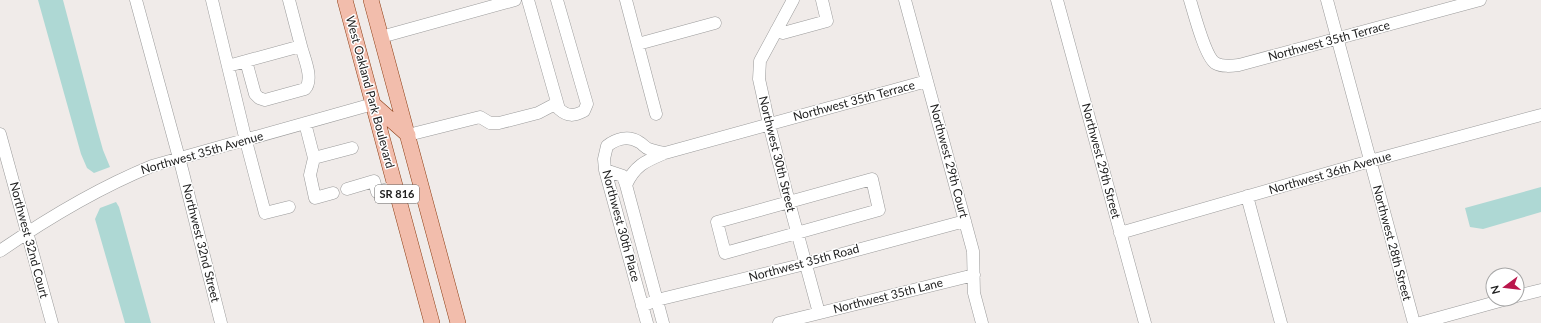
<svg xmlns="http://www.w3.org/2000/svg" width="1541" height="323" viewBox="0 0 1541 323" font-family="Lato,sans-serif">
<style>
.water{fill:#aed8d4}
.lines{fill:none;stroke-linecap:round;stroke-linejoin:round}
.minor-casing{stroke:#9b9b9b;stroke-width:13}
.major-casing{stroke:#8c3c12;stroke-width:16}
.minor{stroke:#fff;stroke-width:12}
.major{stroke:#f2bdac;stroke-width:15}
.labels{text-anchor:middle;stroke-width:3;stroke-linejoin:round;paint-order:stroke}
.shield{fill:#fff;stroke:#646464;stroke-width:1}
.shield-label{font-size:11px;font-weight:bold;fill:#212121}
.street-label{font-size:12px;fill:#212121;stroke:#fff}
</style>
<rect width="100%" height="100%" fill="#f0ebe9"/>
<path class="water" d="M38,0H63L96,125L103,150L110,167L94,173L87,168L81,154Z
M1541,187V212L1483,229L1470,227L1465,208Z
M116,202L119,207L151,323H125L95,219L100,208Z"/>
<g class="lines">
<defs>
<path id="minor" d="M136,0L182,169L221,323
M212,0L246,141L265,213L289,207
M528,0L559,109C568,117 574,116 584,111L587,104L557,0
M626,0L656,114
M793,0L760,61L759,79L769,124L789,202L819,313
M905,0L973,251L974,293L982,323
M1057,0L1145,323
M1190,0C1194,13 1205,56 1215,63C1222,67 1231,66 1239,65L1480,0
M1327,0L1414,323
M776,31L783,33L827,21L822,0
M381,37L515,0
M638,44L715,23
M246,61L255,94L259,98L265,100L305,89C314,79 304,58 301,46
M228,66L301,46L289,0
M305,123L314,158L352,148
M0,134L52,323
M408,135L480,117L490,123H499L538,113L557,103
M314,158L310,175L315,198L333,193
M605,170L623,176L626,185
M872,179L879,210L725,253L717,222Z
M347,189L374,181L377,192L395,187
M1247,196L1281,323
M1120,233L1370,161L1541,115
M0,251C48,218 98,188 152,166L373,104
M1517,296L1541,290
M642,306L657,300L805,264L965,221
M647,323L605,170L604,159L607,146C616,139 628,135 639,142C643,144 645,148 649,149C654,151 660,152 665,153
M663,323L626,185C635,165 646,161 665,153L927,81
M779,323L974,275
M1420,323L1507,299"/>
<path id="major" d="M345,0L432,323
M371,0L458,323
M373,104L408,135"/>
</defs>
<use href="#minor" class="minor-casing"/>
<use href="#major" class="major-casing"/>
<use href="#minor" class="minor"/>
<use href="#major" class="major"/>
</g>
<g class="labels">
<rect class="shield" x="375" y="185" width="44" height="18" rx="3"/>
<g class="shield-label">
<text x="397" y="198">SR 816</text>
</g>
<g class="street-label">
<text transform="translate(1329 41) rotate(-15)" y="4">Northwest 35th Terrace</text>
<text transform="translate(370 92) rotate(75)" y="4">West Oakland Park Boulevard</text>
<text transform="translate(854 101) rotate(-15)" y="4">Northwest 35th Terrace</text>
<text transform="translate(202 153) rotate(-16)" y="4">Northwest 35th Avenue</text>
<text transform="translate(777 154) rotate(76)" y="4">Northwest 30th Street</text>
<text transform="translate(949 161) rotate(75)" y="4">Northwest 29th Court</text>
<text transform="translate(1101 161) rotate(75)" y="4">Northwest 29th Street</text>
<text transform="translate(1330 173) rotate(-16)" y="4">Northwest 36th Avenue</text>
<text transform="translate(621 226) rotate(75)" y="4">Northwest 30th Place</text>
<text transform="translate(29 240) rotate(75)" y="4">Northwest 32nd Court</text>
<text transform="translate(201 243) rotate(76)" y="4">Northwest 32nd Street</text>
<text transform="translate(1392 243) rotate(75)" y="4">Northwest 28th Street</text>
<text transform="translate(804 263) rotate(-15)" y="4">Northwest 35th Road</text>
<text transform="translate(888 296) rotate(-14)" y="4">Northwest 35th Lane</text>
</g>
</g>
<g transform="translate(1505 287) rotate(255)"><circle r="19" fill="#ffffff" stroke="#a6a6a6"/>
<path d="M0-3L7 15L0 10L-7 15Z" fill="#ba174c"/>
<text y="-6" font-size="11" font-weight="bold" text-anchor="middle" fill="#212121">N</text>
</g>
</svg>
